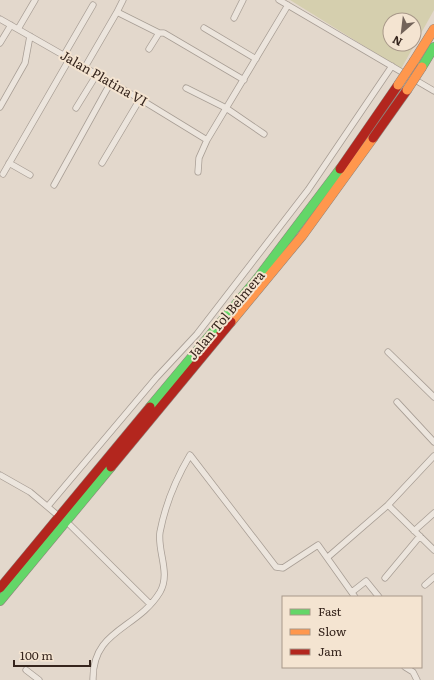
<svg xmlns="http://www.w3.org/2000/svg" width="434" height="680" viewBox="0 0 434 680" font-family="Literata,serif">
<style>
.green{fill:#d5cfae;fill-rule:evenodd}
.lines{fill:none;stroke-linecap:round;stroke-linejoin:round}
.street-casing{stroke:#a89e95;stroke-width:7}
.fast-casing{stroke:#8e837c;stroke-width:10}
.slow-casing{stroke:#8e837c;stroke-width:10}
.jam-casing{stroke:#8e837c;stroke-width:10}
.street{stroke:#ece5dd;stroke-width:5.5}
.fast{stroke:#63d668;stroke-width:9}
.slow{stroke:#ff974d;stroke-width:9}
.jam{stroke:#b3261e;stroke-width:9}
.slow-bridge-casing{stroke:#8e837c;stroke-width:10;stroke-linecap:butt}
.slow-bridge{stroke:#ff974d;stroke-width:9}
.labels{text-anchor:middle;stroke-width:4;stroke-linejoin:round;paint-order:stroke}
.street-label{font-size:13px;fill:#36251d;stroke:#f4e4d1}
</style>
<rect width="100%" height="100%" fill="#e3d8cc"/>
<path class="green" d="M290,0H434V10L401,69ZM390,20H414V44H390Z"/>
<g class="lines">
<defs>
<path id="street" d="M279,0L434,91
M117,12L123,0
M234,18L243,0
M0,19L140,99L207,140
M204,28L256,59
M18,29L35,0
M0,43L11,25
M149,49L159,33H164L244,80
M64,55L93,5
M85,67L117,12L159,33
M186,88L226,108L264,134
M0,107L25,63L30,36
M76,108L97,74
M9,163L30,175
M102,163L140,99
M198,172L199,158L207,140L288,5
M3,174L70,58
M54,185L111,82
M388,352L434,397
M397,402L434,442
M0,475L30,492L55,513
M388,505L434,550
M48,506L156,378L197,334L308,190L392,66
M70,525L150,604
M414,531L434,513
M328,557L388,505L434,456
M385,578L420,536
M425,585L434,577
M352,592L366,581L379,597
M405,667L413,672L417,680
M26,670L39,680
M93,680C92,629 137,630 160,592C171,573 157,551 160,532C165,506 177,477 190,455L276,567L283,568L318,545L355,597"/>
<path id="fast" d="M422,67L434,47
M150,407L257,279L340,169
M0,601L111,467"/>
<path id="slow" d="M414,61L434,29
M231,322L302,236L373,138"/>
<path id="jam" d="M373,138L407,90
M340,169L398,85
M111,467L231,322
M0,588L150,407"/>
</defs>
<use href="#street" class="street-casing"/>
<use href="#fast" class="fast-casing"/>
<use href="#slow" class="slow-casing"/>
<use href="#jam" class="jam-casing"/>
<use href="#street" class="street"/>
<use href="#fast" class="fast"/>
<use href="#slow" class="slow"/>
<use href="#jam" class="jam"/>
<defs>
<path id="slow-bridge" d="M398,85L414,61
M407,90L422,67"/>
</defs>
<use href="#slow-bridge" class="slow-bridge-casing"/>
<use href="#slow-bridge" class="slow-bridge"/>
</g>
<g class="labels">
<g class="street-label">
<text transform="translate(104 78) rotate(30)" y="5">Jalan Platina VI</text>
<text transform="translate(226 315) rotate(-50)" y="5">Jalan Tol Belmera</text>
</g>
</g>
<rect x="282" y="596" width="140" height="72" fill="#f4e4d1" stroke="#a89889"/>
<rect x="290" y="609" width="20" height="6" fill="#63d668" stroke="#a89889"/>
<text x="318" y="616" font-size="12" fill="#36251d">Fast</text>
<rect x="290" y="629" width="20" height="6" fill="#ff974d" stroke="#a89889"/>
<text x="318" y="636" font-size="12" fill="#36251d">Slow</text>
<rect x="290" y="649" width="20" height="6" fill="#b3261e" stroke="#a89889"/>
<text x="318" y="656" font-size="12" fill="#36251d">Jam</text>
<g transform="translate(402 32) rotate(208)"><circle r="19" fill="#f4e4d1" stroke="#a89889"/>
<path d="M0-3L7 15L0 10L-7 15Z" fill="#73645a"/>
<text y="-6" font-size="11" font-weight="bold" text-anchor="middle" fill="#36251d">N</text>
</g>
<path d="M14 660v6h76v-6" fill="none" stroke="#36251d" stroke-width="2"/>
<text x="20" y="660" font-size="12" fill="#36251d" stroke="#f4e4d1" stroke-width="3" paint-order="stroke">100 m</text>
</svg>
